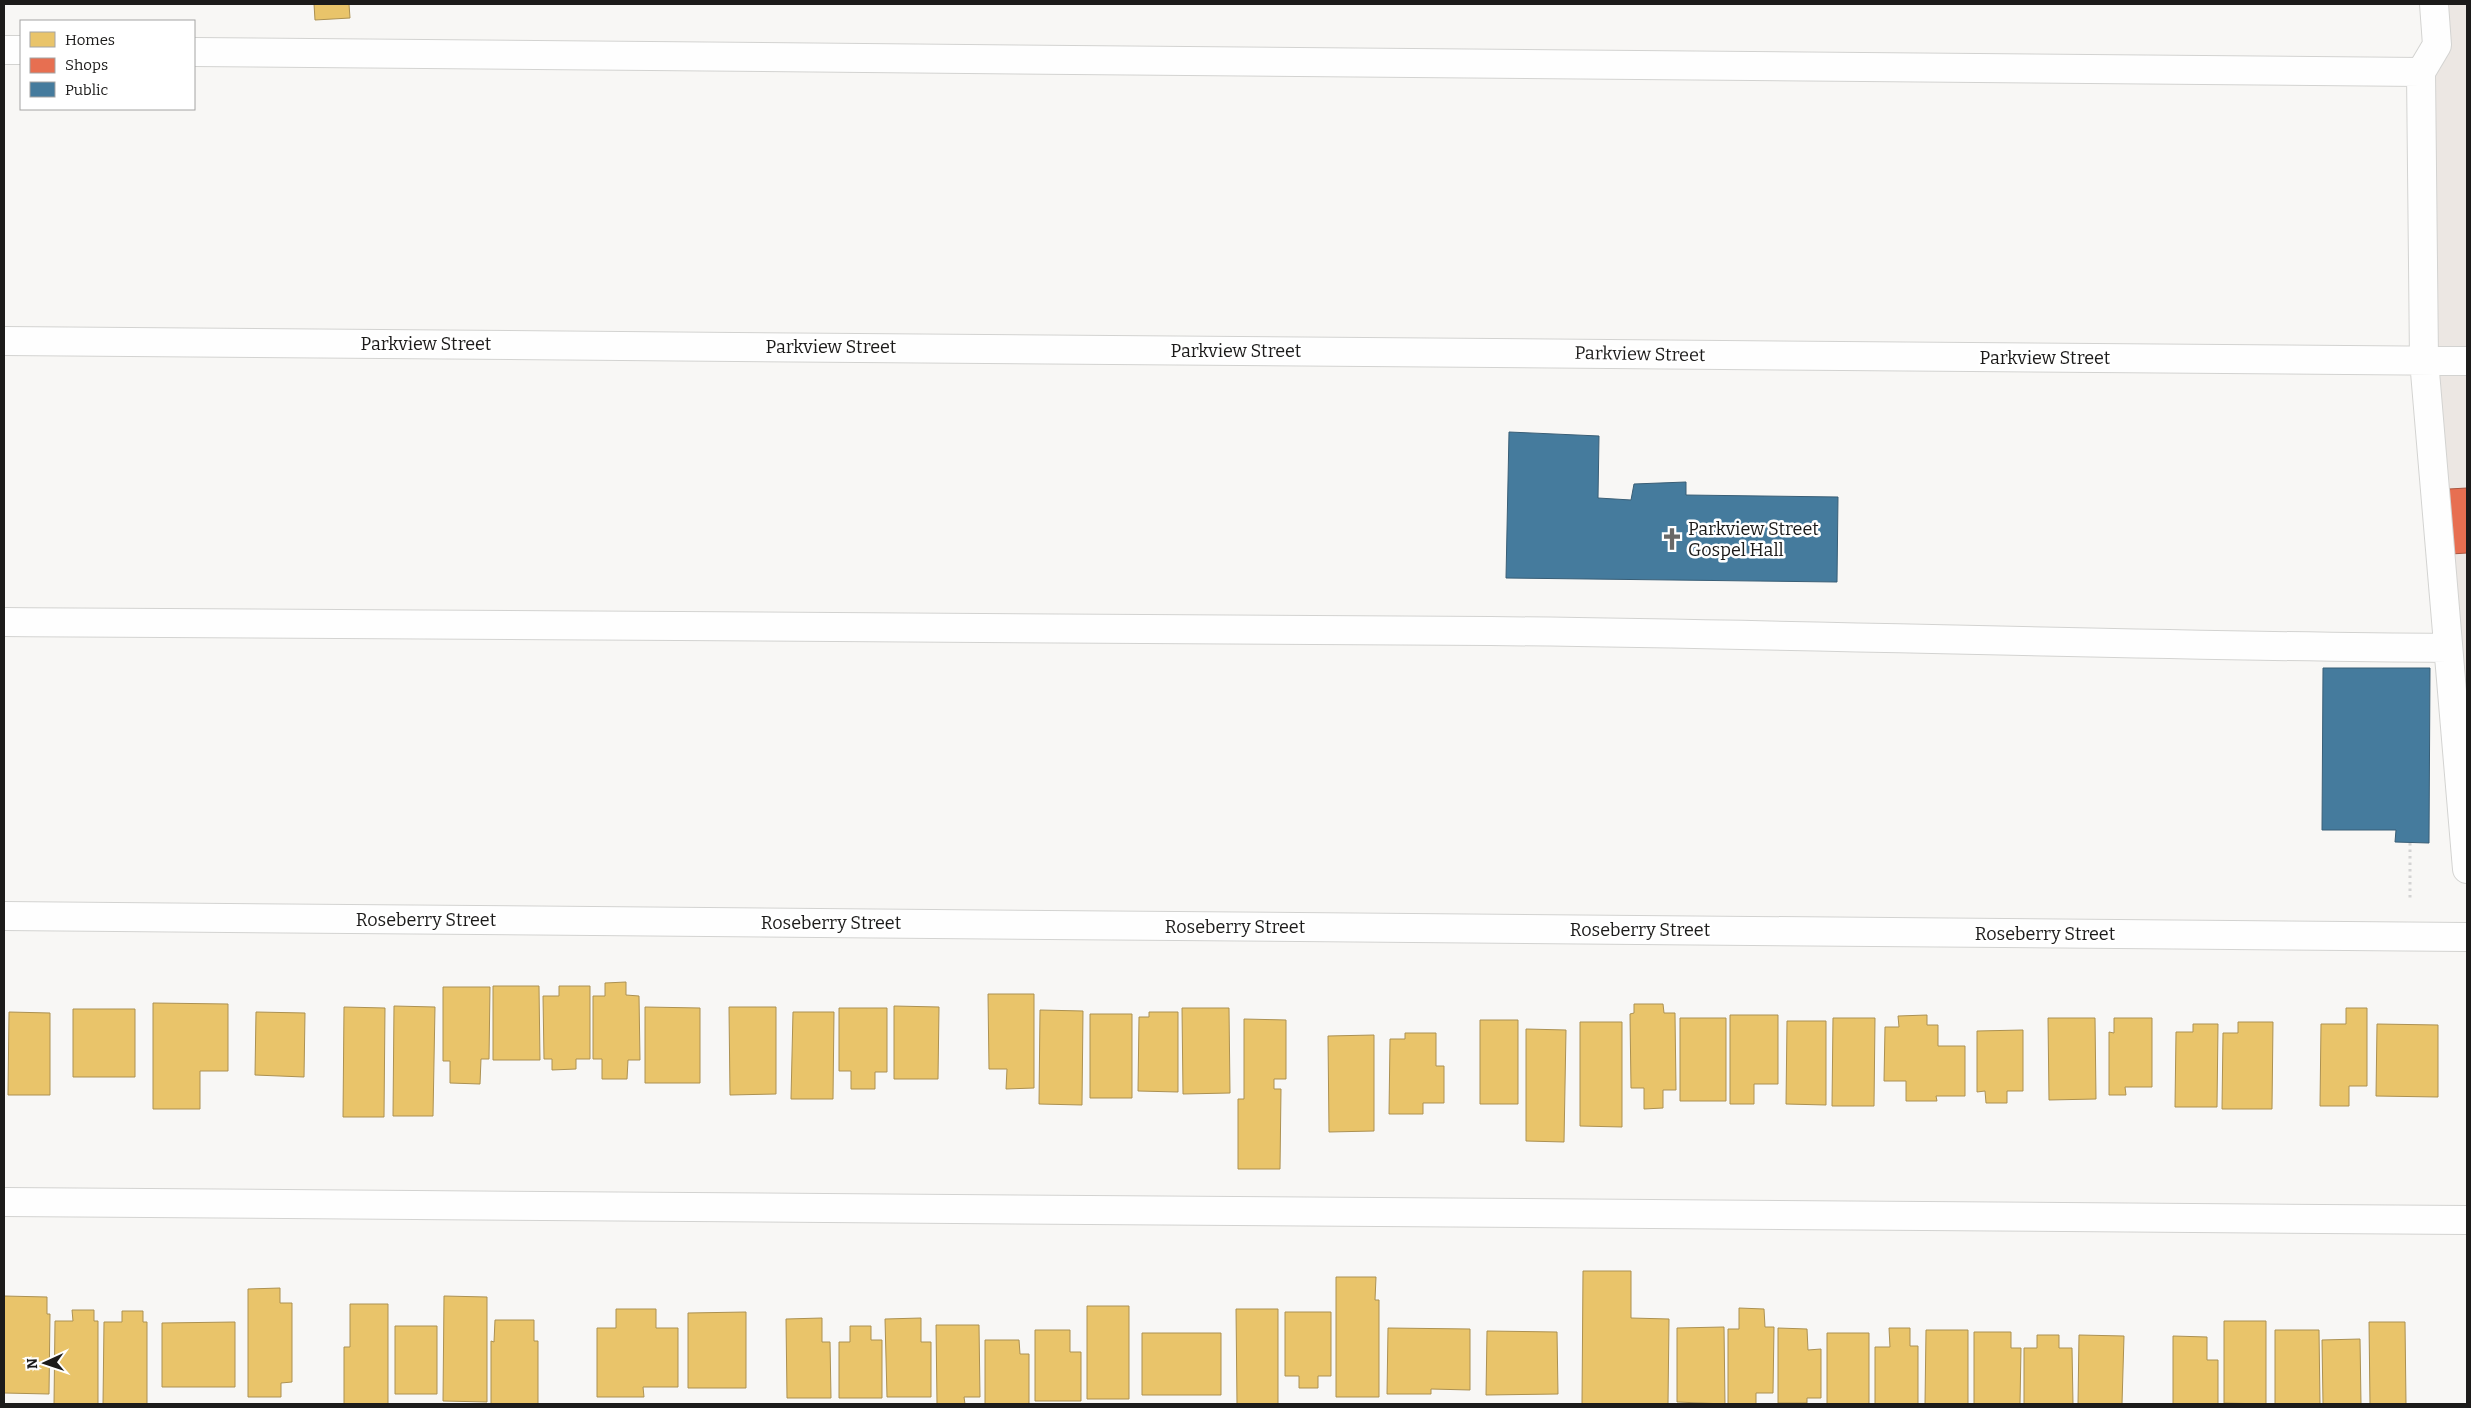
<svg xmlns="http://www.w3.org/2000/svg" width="2471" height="1408" viewBox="0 0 2471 1408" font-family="Bitter,serif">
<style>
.built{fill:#ece7e3}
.homes{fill:#e9c46a;stroke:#ac9152}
.shops{fill:#e76f51;stroke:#aa5640}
.public{fill:#457b9d;stroke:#395e76}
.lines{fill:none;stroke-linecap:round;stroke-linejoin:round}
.minor-casing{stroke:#d3d3d1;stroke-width:30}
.path{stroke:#d4d4d4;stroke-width:3;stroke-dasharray:2.5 4;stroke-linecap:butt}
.minor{stroke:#fefefe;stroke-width:28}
.labels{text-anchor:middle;stroke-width:5;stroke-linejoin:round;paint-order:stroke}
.street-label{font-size:18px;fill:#1c1b1a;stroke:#fff}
.poi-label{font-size:18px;fill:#1c1b1a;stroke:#fff;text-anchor:start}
</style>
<rect width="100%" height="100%" fill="#f8f7f5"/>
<path class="built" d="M2441,4H2467V801L2431,363L2424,79Z"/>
<path class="homes" d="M314,4H349L350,18L315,20Z
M626,982V995L639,996L640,1060H628L627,1079H602V1059H593V996H605V983Z
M493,986H539L540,1060H493Z
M559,986H590V1059H576V1069L552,1070V1059H544L543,996H559Z
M443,987H490L489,1059H481L480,1084L450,1083V1061H443Z
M988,994H1034V1088L1006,1089L1007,1069H989Z
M153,1003L228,1004V1071H200V1109H153Z
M1634,1004H1663L1664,1013H1675L1676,1090H1663V1108L1644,1109V1088H1631L1630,1014L1634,1013Z
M394,1006L435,1007L433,1116H393Z
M894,1006L939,1007L938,1079H894Z
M344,1007L385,1008L384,1117H343Z
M645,1007L700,1008V1083H645Z
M729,1007H776V1094L730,1095Z
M839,1008H887V1072H875V1089H851V1071H839Z
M1182,1008H1229L1230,1093L1183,1094Z
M2346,1008H2367V1086H2349V1106H2320L2321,1024H2346Z
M73,1009H135V1077H73Z
M1040,1010L1083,1011L1082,1105L1039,1104Z
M9,1012L50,1013V1095H8Z
M256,1012L305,1013L304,1077L255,1075Z
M793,1012H834L833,1099H791Z
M1149,1012H1178V1092L1138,1091L1139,1017H1149Z
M1090,1014H1132V1098H1090Z
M1730,1015H1778V1084H1754V1104H1730Z
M1927,1015V1025H1938V1046H1965V1096H1936L1937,1101H1906V1081H1884L1885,1027H1899L1898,1016Z
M1680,1018H1726V1101H1680Z
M1833,1018H1875L1874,1106H1832Z
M2048,1018H2095L2096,1099L2049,1100Z
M2114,1018H2152V1087H2125L2126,1095H2109V1032L2114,1033Z
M1244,1019L1286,1020V1079H1274V1089H1281L1280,1169H1238V1099H1244Z
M1480,1020H1518V1104H1480Z
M1787,1021H1826V1105L1786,1104Z
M1580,1022H1622V1127L1580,1126Z
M2238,1022H2273L2272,1109H2222L2223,1033H2238Z
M2193,1024H2218L2217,1107H2175L2176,1032H2193Z
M2377,1024L2438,1025V1097L2376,1096Z
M1526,1029L1566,1030L1564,1142L1526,1141Z
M2023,1030V1091H2007V1103H1986L1985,1091L1977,1092V1031Z
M1405,1033H1436V1066H1444V1103H1423V1114H1389L1390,1039H1405Z
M1374,1035V1131L1329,1132L1328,1036Z
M1583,1271H1631V1318L1669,1319L1668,1404H1582Z
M1336,1277H1376L1375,1300H1379V1397H1336Z
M280,1288V1303H292V1382L281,1383V1397H248V1289Z
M4,1296L47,1297V1314H50L49,1394L4,1393Z
M444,1296L487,1297V1402L443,1401Z
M350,1304H388V1404H344V1347H350Z
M1087,1306H1129V1399H1087Z
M1739,1308L1764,1309L1765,1327H1774L1773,1393H1756V1404H1728V1329H1739Z
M616,1309H656V1328H678V1387H643L644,1397H597V1328H616Z
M1236,1309H1278V1404H1237Z
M72,1310H94V1321H98V1404H54L55,1321H73Z
M122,1311H143V1322H147V1404H103L104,1322H122Z
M746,1312V1388H688V1313Z
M1285,1312H1331V1376H1318V1388H1299V1376H1285Z
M822,1318V1342H830L831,1398H787L786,1319Z
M921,1318V1342H931V1397H887L885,1319Z
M495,1320H534V1341H538V1404H491V1341L494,1342Z
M2224,1321H2266V1404L2224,1403Z
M235,1322V1387H162V1323Z
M2369,1322H2405L2406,1404H2370Z
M936,1325H979L980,1397H964L965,1404H937Z
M395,1326H437V1394H395Z
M850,1326H871V1340H882V1398H839V1342H850Z
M1724,1327L1725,1404L1677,1402V1328Z
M1388,1328L1470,1329V1390L1431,1389V1394H1387Z
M1778,1328L1807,1329L1808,1350L1821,1349V1398H1807V1403H1778Z
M1889,1328H1910V1346H1918V1404H1875V1347H1890Z
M1035,1330H1070V1352H1081V1401H1035Z
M1926,1330H1968V1404H1925Z
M2275,1330H2319L2320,1404H2275Z
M1487,1331L1557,1332L1558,1394L1486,1395Z
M1974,1332H2011V1348H2021L2020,1404H1974Z
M1142,1333H1221V1395H1142Z
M1827,1333H1869V1404H1827Z
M2037,1335H2059V1348H2072L2073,1404H2024V1348H2037Z
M2079,1335L2124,1336L2122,1404H2078Z
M2173,1336L2207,1337V1360H2218V1404H2173Z
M2360,1339L2361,1404H2323L2322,1340Z
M985,1340H1019L1020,1354H1029V1404H985Z"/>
<path class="shops" d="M2467,488V553L2451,554L2449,489Z"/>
<path class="public" d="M1509,432L1599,436L1598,498L1631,500L1634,484L1686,482V495L1838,497L1837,582L1506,578Z
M2323,668H2430L2429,843L2395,842L2396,830H2322Z"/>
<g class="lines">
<defs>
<path id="minor" d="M2434,4L2437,45L2421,72L2424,360L2467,869
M4,50H21
M194,52L2421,72
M4,341L2467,361
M4,622C499,625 994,625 1490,631C1809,634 2128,646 2447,648
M4,916L2467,937
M4,1202L2467,1220"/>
</defs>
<use href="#minor" class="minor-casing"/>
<path class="path" d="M2410,843V900"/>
<use href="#minor" class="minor"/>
</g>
<defs>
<symbol id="church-bare" viewBox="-9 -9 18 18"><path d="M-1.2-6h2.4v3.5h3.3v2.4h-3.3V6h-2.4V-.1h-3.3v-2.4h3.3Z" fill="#696867" stroke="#fff" stroke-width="2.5" paint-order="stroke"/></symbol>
</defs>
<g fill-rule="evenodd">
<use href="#church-bare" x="1656" y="523" width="32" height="32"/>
</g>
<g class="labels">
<g class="street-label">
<text x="426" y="350">Parkview Street</text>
<text x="831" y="353">Parkview Street</text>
<text x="1236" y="357">Parkview Street</text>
<text transform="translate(1640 354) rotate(1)" y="6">Parkview Street</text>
<text x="2045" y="364">Parkview Street</text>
<text x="426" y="926">Roseberry Street</text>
<text x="831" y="929">Roseberry Street</text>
<text x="1235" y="933">Roseberry Street</text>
<text x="1640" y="936">Roseberry Street</text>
<text x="2045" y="940">Roseberry Street</text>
</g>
<g class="poi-label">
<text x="1688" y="535">Parkview Street<tspan x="1688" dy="21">Gospel Hall</tspan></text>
</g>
</g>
<rect width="2471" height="1408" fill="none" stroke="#1c1b1a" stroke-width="10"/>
<rect x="20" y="20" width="175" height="90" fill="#ffffff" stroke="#a4a4a3"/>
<rect x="30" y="32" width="25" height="15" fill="#e9c46a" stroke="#a4a4a3"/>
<text x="65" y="45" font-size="15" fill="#1c1b1a">Homes</text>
<rect x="30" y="58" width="25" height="15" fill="#e76f51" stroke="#a4a4a3"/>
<text x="65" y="70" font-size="15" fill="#1c1b1a">Shops</text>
<rect x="30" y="82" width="25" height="15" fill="#457b9d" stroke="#a4a4a3"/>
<text x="65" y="95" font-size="15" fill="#1c1b1a">Public</text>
<g transform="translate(45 1363) rotate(267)" stroke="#ffffff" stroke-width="4" paint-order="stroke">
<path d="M0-4L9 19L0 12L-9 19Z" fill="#1c1b1a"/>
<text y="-8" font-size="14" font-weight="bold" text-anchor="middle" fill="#1c1b1a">N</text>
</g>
</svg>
